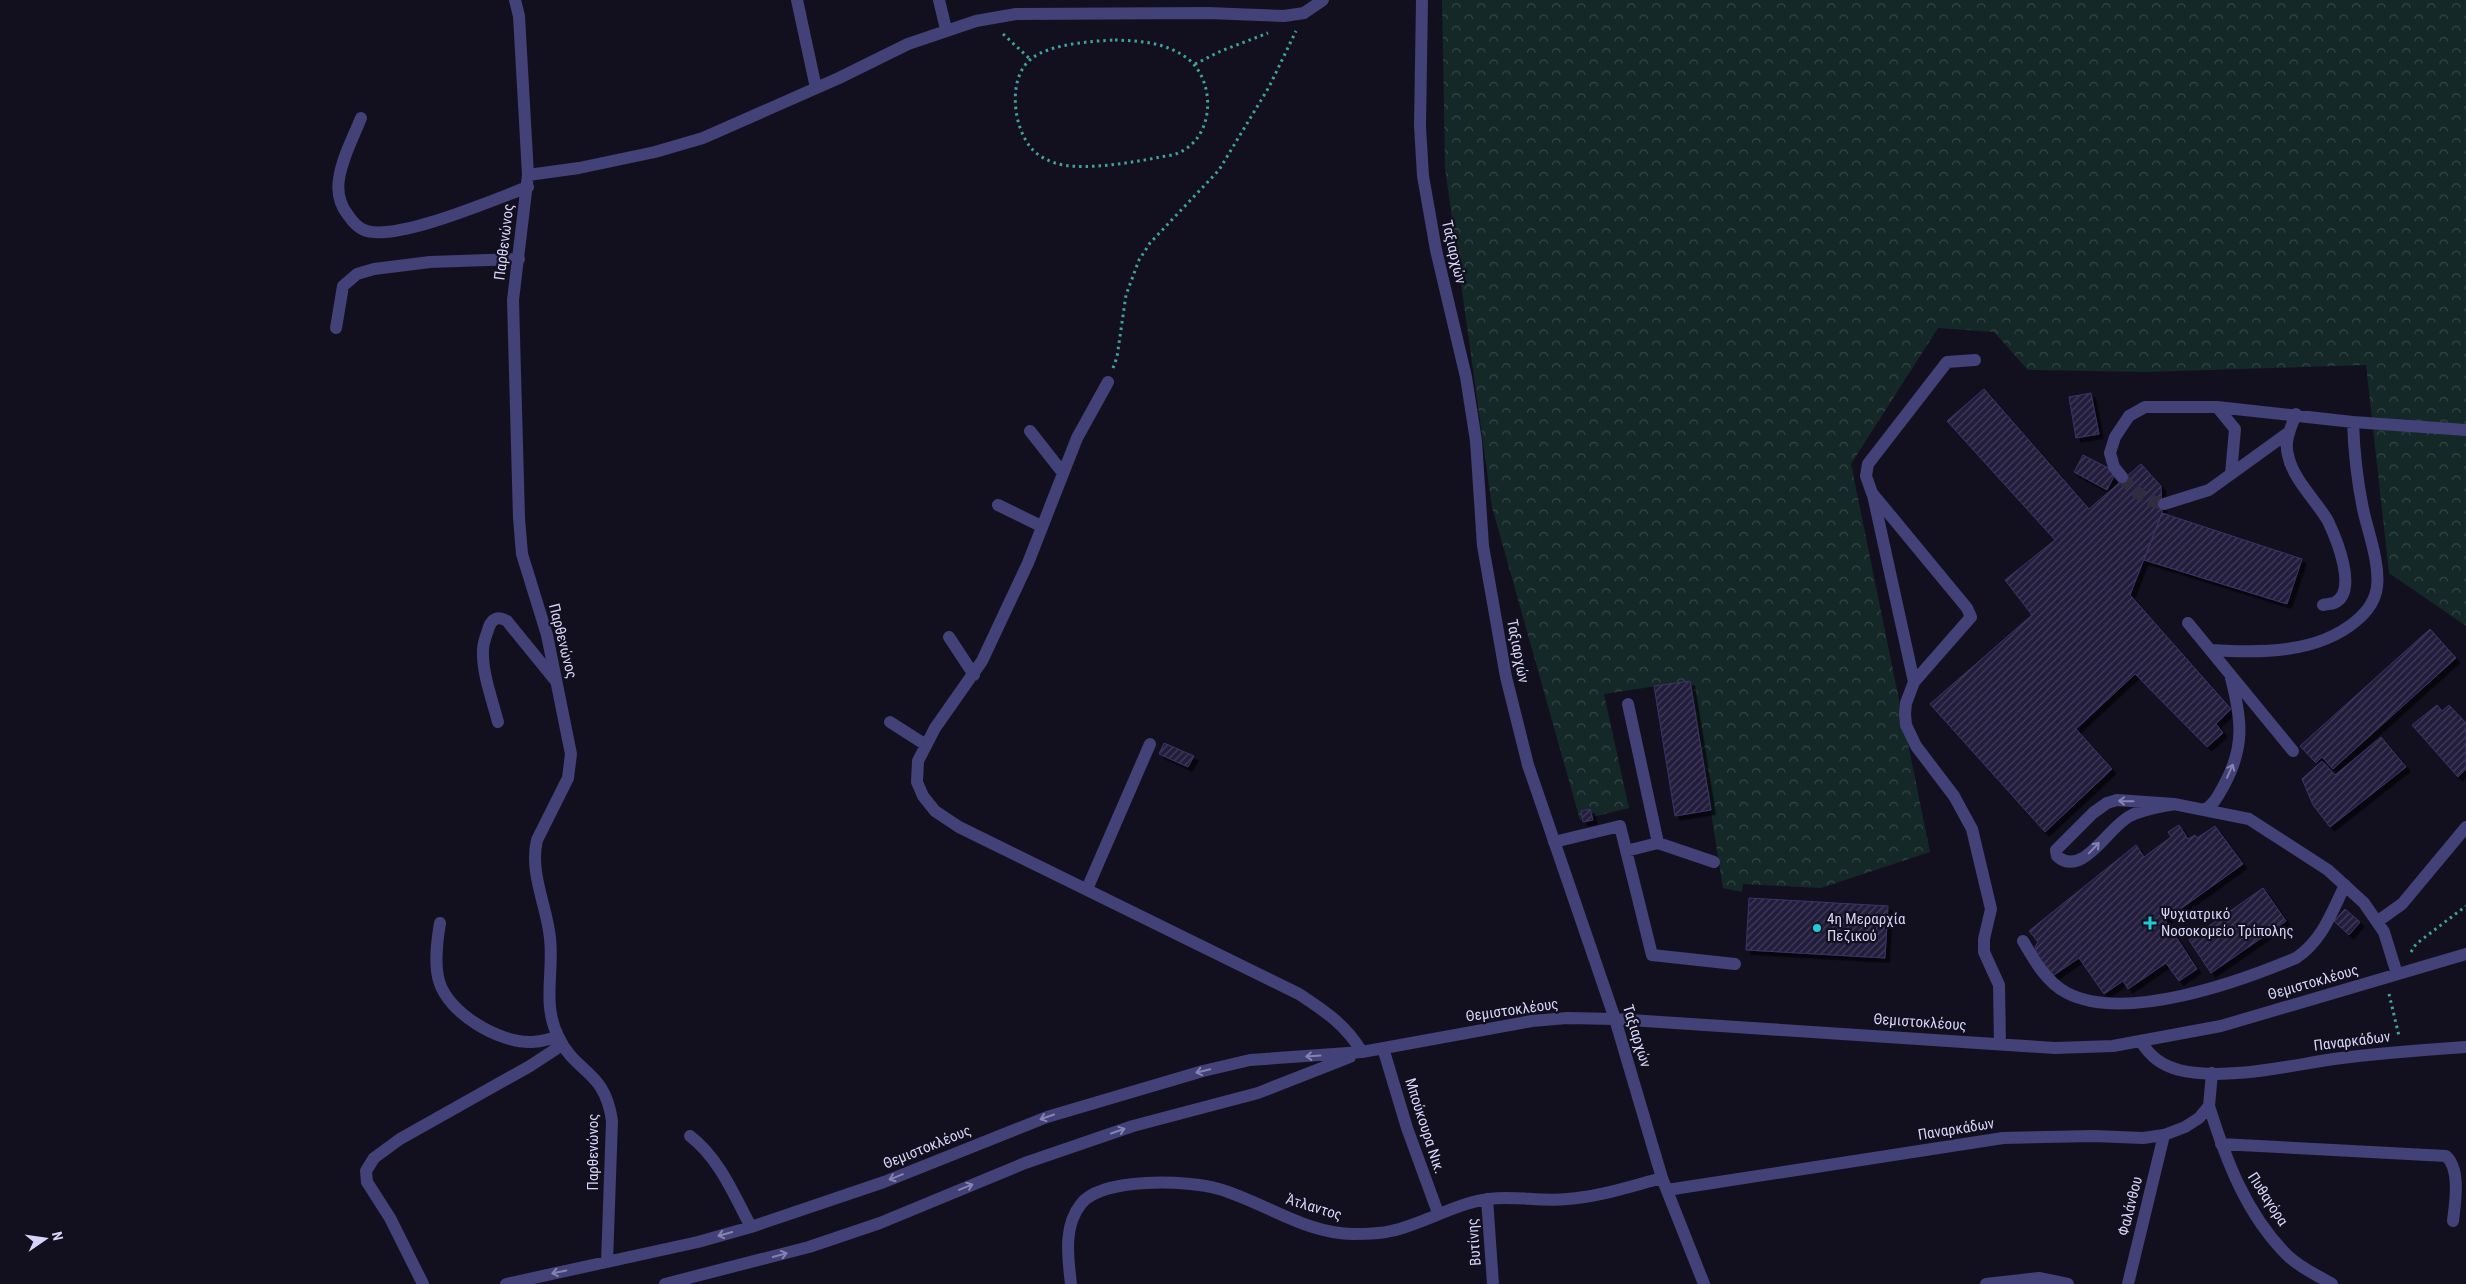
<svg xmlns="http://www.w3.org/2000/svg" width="2466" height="1284" viewBox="0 0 2466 1284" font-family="'Roboto Condensed',sans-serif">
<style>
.forest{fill:url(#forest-crowns)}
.building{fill:url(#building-hatch);stroke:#3d3366;filter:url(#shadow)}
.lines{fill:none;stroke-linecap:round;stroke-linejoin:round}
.minor-tunnel{stroke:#302d40;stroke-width:12;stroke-dasharray:12 6;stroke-linecap:butt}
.path{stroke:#3ea39b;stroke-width:3;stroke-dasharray:2.5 4;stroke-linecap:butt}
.minor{stroke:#424178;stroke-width:12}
.oneway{stroke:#8583b2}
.poi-dot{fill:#1ecbdb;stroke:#12101f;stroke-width:2}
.labels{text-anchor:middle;stroke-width:4.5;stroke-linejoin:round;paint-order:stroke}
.street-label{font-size:15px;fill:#d7d4f9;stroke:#12101f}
.poi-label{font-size:15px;fill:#d7d4f9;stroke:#12101f;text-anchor:start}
</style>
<defs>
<pattern id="forest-crowns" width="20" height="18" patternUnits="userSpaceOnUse" patternTransform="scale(1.25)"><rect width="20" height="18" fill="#142827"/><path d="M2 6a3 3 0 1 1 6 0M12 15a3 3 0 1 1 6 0" fill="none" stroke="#354647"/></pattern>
<pattern id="building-hatch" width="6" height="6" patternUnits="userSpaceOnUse" patternTransform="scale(1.25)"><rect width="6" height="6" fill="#241e3d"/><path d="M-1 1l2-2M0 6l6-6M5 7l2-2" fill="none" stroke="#433e5a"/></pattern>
<filter id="shadow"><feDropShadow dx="4.5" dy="4.5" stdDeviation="0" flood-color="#0009"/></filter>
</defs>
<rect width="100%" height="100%" fill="#12101f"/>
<path class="forest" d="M1442,0H2466V626L2389,573L2366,365L2145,372L2028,370L1994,332L1938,328L1851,464L1930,852L1821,888L1743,884L1742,892L1723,888L1690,681L1604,694L1629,808L1580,820L1492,507L1445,168Z"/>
<path class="building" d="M1984,389L2089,509L2141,464L2161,486L2162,513L2130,595L2231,709L2216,724L2223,733L2207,747L2135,674L2076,729L2112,769L2045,832L1930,704L2032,615L2005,580L2055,540L1947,421Z
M2091,393L2099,434L2076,438L2069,397Z
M2083,455L2116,472L2107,490L2074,472Z
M2162,513L2302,559L2287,604L2144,560Z
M2430,629L2456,658L2333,769L2322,757L2316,763L2300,746Z
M1690,681L1711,810L1675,816L1654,686Z
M2437,705L2442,711L2449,705L2466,723V769L2458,777L2412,725Z
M2381,737L2406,767L2330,827L2313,805L2302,779L2322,761L2335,775Z
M1164,743L1194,756L1188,767L1159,754Z
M1590,809L1593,820L1583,822L1581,811Z
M2179,825L2188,839L2195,835L2197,838L2215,826L2243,864L2165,920L2197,969L2179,981L2166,963L2128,989L2123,981L2104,994L2079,958L2054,975L2038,958L2035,947L2038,942L2029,931L2136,845L2144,857L2171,837L2168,832Z
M2263,888L2286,921L2211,973L2189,940Z
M1749,898L1888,906L1885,958L1746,950Z
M2345,909L2360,922L2349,935L2334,921Z"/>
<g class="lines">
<path class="minor-tunnel" d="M2122,477C2134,492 2146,501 2164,504"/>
<path class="path" d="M1003,34L1030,59
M1115,40C1139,41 1163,42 1184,56C1216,76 1217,137 1178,153C1172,156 1163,156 1156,158C1127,163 1099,168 1070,166C1057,165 1041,159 1032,149C1013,128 1007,78 1031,59C1049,44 1092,41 1115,40Z
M1195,64L1221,51L1268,33
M1113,368L1117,357L1126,295L1139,260L1150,243L1219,170L1269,87L1296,31
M2411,952L2416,944L2466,906
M2389,994L2399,1036"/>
<path class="minor" d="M515,0L519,16L528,175L513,300L519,518L522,554L547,635L571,754L568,778L537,840C529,873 547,906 550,938C554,972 542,1004 558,1036C575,1074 605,1069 612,1121L607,1262
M797,0L816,88
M939,0L946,29
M1422,0L1420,126L1423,176L1436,250L1466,377L1476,441L1483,546L1506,677L1528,765L1615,1019L1662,1178L1704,1284
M361,118C353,138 342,158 339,179C337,192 340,205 348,215C352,221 357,227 364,230C394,243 495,199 528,187
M528,175L579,168L655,152L703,138L839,78L908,44L976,21L1016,14L1208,13L1284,16L1304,13L1323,0
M336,328L343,286L357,274L374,269L430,262L519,259
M1975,360L1947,362L1868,464L1866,476L1872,493L1967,608L1971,617L1914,682L1906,703L1905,714L1906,725L1916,746L1954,796L1972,829L1991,909L1984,939V952L1999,985L2000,1044
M1108,382L1077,438L1028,563L982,661L935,728L918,761L917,782L923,796L935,811L959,827L1299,994C1326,1012 1345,1024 1362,1052
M2217,407L2235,429L2231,474
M2296,414C2291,427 2284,441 2288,455C2293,480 2316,500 2328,521C2336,538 2359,592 2334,603C2331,604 2326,604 2323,605
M1030,431L1063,473
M2122,477L2114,467L2110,453L2115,437L2129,416L2145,407H2217L2353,422L2466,430
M1873,495L1914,682
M2164,504L2209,490L2289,432
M998,505L1041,526
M2188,623L2293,751
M949,637L974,675
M2211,650C2259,653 2317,654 2356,621C2367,612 2375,602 2377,587C2380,563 2368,532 2363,509C2357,480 2354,452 2353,422
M1628,704L1658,843
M498,722C492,699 482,673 483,650C483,642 487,634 489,627C492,618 499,616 507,621L555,680
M890,722L926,745
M2174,804C2159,807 2143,809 2130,816C2108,827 2082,879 2057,856L2056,850L2093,813L2107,803L2117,800L2174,804L2249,819L2328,870L2364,903L2384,932L2397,974
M2204,810C2213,806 2218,796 2223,787C2245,748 2242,720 2231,678
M1554,842L1620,826L1652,955L1735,964
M1626,851L1658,843L1714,862
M1087,889L1150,744
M2378,921L2402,904L2466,827
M440,923C437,941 434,963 439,981C448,1013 499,1043 531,1042C540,1042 549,1039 558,1037
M2023,941C2034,960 2046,982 2067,993C2125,1023 2239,982 2296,958C2322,941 2332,912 2345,885
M2141,1042C2151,1057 2161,1065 2179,1070C2225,1081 2287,1066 2334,1059C2378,1053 2422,1050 2466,1047
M1383,1048L1407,1128L1438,1213
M2209,1106C2226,1160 2246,1214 2287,1255C2300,1268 2317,1275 2332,1284
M690,1136C719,1158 734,1195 751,1227
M2221,1144L2446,1156C2461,1169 2455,1204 2453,1221
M1667,1190L2003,1138L2094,1136L2143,1138L2164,1135L2185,1127L2199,1118L2209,1106L2212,1073
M1487,1199L1493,1284
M423,1284L390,1218L367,1182L366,1171L374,1158L400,1139L530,1066L562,1045
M506,1284L698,1242L751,1227L884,1182L1047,1117L1203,1071L1250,1060L1362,1052L1532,1021L1567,1018L1615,1019L2055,1048L2113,1046L2221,1026L2466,954
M665,1284L809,1247L880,1223L1025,1163L1133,1126L1258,1093L1350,1057
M1071,1284C1068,1258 1063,1226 1081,1204C1101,1177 1189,1180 1219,1189C1264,1202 1305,1234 1354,1234C1366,1234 1379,1234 1391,1231C1424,1224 1453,1204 1488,1199C1514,1195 1540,1202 1567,1199C1599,1197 1631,1186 1662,1178
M1986,1284L2039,1278L2068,1284
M2128,1284L2164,1135"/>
</g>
<defs><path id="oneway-shaft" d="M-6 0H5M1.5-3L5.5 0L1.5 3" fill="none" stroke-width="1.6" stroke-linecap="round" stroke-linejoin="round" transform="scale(1.25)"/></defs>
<g class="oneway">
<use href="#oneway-shaft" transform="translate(2230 771) rotate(-66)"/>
<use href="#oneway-shaft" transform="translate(2126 801) rotate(-179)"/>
<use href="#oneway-shaft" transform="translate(2094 848) rotate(-46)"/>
<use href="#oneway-shaft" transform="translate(1313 1056) rotate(176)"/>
<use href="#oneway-shaft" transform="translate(1203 1071) rotate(166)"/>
<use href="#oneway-shaft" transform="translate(1047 1117) rotate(161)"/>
<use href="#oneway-shaft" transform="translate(1118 1131) rotate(-19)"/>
<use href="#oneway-shaft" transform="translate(896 1177) rotate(158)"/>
<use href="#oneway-shaft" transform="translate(966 1187) rotate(-22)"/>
<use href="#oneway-shaft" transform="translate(725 1234) rotate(164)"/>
<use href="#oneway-shaft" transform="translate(780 1255) rotate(-15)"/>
<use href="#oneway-shaft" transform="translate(559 1272) rotate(168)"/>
</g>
<g class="poi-dot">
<path d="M2147.5 915.5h5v5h5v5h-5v5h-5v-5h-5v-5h5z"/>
<circle cx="1817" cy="928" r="5"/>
</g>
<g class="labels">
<g class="street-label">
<text transform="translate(504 242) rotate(-83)" y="5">Παρθενώνος</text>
<text transform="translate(1454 252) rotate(77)" y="5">Ταξιαρχών</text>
<text transform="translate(563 641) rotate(76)" y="5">Παρθενώνος</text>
<text transform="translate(1518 651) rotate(79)" y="5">Ταξιαρχών</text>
<text transform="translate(2313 982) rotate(-16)" y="5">Θεμιστοκλέους</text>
<text transform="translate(1512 1010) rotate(-8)" y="5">Θεμιστοκλέους</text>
<text transform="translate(1920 1022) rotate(4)" y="5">Θεμιστοκλέους</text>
<text transform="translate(1637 1036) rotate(73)" y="5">Ταξιαρχών</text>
<text transform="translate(2352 1041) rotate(-7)" y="5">Παναρκάδων</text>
<text transform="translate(1425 1126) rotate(72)" y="5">Μπούκουρα Νικ.</text>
<text transform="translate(1956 1129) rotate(-9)" y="5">Παναρκάδων</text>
<text transform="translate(927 1147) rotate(-22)" y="5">Θεμιστοκλέους</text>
<text transform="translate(593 1152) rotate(-90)" y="5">Παρθενώνος</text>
<text transform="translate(2268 1199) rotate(57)" y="5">Πυθαγόρα</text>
<text transform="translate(2130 1206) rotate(-76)" y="5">Φαλάνθου</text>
<text transform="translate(1314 1207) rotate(17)" y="5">Άτλαντος</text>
<text transform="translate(1474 1242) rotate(-94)" y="5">Βυτίνης</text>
</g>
<g class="poi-label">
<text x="2161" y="919">Ψυχιατρικό<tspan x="2161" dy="17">Νοσοκομείο Τρίπολης</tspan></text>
<text x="1827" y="924">4η Μεραρχία<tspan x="1827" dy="17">Πεζικού</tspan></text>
</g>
</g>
<g transform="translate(45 1239) rotate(77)" stroke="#12101f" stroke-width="4" paint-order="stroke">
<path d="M0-4L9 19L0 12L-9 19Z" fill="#d7d4f9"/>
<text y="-8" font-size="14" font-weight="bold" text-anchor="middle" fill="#d7d4f9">N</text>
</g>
</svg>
